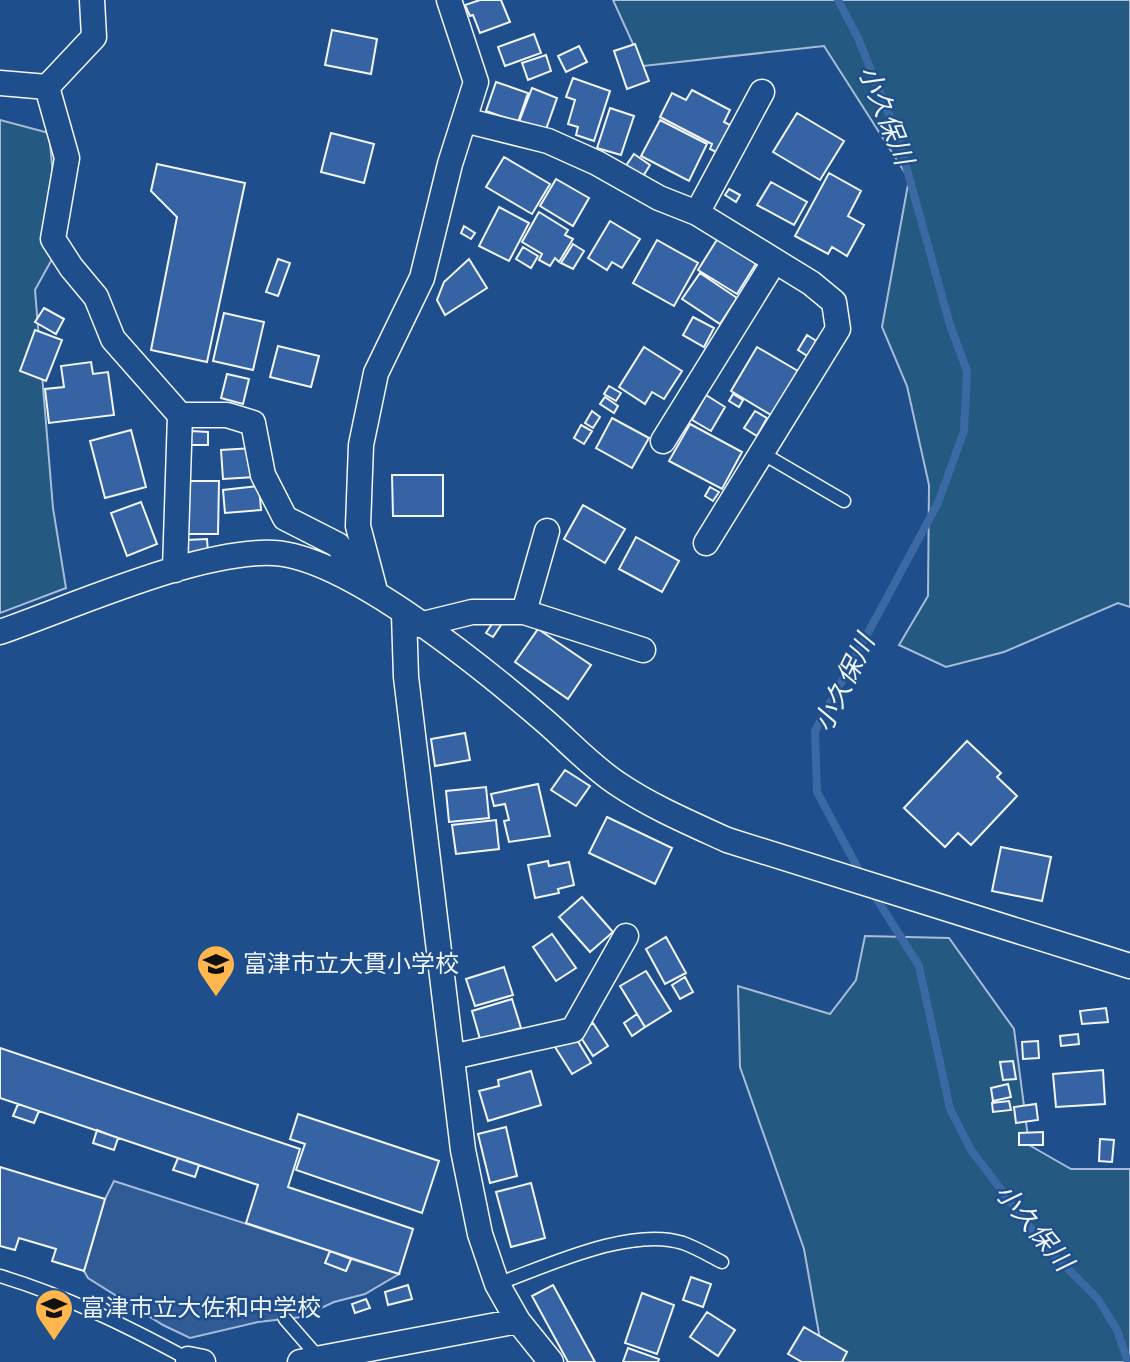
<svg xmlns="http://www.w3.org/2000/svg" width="1130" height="1362" viewBox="0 0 1130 1362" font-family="Lato,'Noto Sans JP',sans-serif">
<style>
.green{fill:#245a82;stroke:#a8bbd7;stroke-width:2}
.parking{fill:#305b95;stroke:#a8bbd7;stroke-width:2}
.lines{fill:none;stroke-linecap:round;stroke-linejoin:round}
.stream{stroke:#3b69a3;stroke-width:8}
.building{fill:#3563a3;stroke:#f2f6ff;stroke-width:2}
.service-casing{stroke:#f2f6ff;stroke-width:15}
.minor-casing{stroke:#f2f6ff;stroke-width:27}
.service{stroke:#1f4e8c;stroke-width:12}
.minor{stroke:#1f4e8c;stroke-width:24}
.labels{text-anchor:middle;stroke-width:5;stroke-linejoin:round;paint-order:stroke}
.poi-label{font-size:24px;fill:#f2f6ff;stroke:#1f4e8c;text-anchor:start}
.water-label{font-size:26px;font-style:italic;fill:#f2f6ff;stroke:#1f4e8c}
</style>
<rect width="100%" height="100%" fill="#1f4e8c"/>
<path class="green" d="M613,0H1130V607L1118,603L1004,652L946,667L899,645L928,596L929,485L907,386L882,327L909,179L824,46L643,66Z
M0,120L49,133L54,186L51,261L35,290L53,508L66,588L0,613Z
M865,936L949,938L1014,1029L1029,1145L1071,1169H1130V1362H824L804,1249L740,1067L738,986L830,1014L856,980Z"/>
<path class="parking" d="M114,1181L330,1251L326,1263L346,1271L351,1259L399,1274L365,1294L334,1302L302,1317L258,1322L190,1338L163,1325L88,1278L84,1271L105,1199Z"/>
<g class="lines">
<path class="stream" d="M838,0L858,38L898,137L950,325L967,371L964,431L938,503L815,731L817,792L862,876
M873,893L919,966L950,1109L971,1150L1042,1243L1098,1299L1117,1330L1128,1362"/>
</g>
<path class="building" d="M480,0H501L510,22L480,33L473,15L470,16L465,5Z
M332,30L377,39L371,74L325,65Z
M534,34L541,53L505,66L498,47Z
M635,44L649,81L627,89L614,51Z
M579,46L587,62L566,72L558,56Z
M546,55L551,71L528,80L522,63Z
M573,78L610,91L594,141L576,135L578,127L568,124L575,100L566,97Z
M496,82L528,93L518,122L486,111Z
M532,88L557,98L545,132L519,122Z
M692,90L730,110L724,122L732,126L718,153L710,149L712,144L660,117L672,93L686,100Z
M610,108L634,116L621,155L597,148Z
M797,113L844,141L820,180L773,152Z
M660,120L707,144L689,181L641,156Z
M331,133L374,144L364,183L321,172Z
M634,154L650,165L640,181L623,170Z
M504,157L550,184L532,214L486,187Z
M157,164L245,183L207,362L151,350L177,217L151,191Z
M829,173L861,191L848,216L864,225L847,256L832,247L828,254L795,236Z
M556,179L589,198L573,226L540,206Z
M771,182L807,202L794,225L757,205Z
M729,189L740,195L736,202L725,195Z
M499,207L529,223L509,261L479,246Z
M539,212L568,230L565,235L573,239L559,262L555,258L550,266L539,260L542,254L522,242Z
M610,221L640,239L622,268L612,262L607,270L588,258Z
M464,226L475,233L471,239L461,233Z
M718,238L757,262L737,294L698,270Z
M657,240L698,263L674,306L633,283Z
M573,244L584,251L573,269L561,263Z
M523,247L538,256L531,268L516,259Z
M278,259L290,263L278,296L266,292Z
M469,259L487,288L445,315L437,300L444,282Z
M700,273L737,298L720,324L682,299Z
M44,308L64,319L56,334L35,322Z
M224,313L264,322L253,370L213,361Z
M693,317L714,328L704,347L683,335Z
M35,330L62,340L46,381L20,371Z
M807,335L818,342L809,357L798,350Z
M278,346L319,356L311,387L270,377Z
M644,347L682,371L664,399L652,392L645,404L619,387Z
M757,347L798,371L771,415L731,391Z
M91,362L93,374L108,372L114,415L49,423L45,389L64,387L61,366Z
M227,374L249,379L243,404L221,398Z
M609,386L621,393L616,401L604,394Z
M733,394L743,400L739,407L729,401Z
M706,395L725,407L711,431L692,420Z
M605,397L618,406L614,413L600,404Z
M592,411L600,417L593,428L585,423Z
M755,411L767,418L757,436L744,428Z
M612,418L649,438L632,468L596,448Z
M690,424L742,452L722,489L669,461Z
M581,425L592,431L584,444L574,438Z
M131,430L146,487L105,498L90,441Z
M191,431L208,432V445H191Z
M253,448L255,477L223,479L221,450Z
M392,475H443V516H393Z
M187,481H219L218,534H186Z
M259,486L261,510L225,513L223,490Z
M710,487L719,492L713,501L705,496Z
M141,502L157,544L127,556L111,513Z
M583,505L625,529L605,563L564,539Z
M636,537L679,561L662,592L619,569Z
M207,539L208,552L187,554L186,540Z
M494,621L501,625L493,637L486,633Z
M538,629L591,665L568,699L515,662Z
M465,733L470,760L435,766L431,739Z
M967,741L1001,773L997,777L1017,796L971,845L958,833L945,847L904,808Z
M565,770L590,786L576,806L551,790Z
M538,784L550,836L509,842L504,821L509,820L505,804L494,806L491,794Z
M486,787L489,818L449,822L446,791Z
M607,817L672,848L655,884L589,853Z
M496,820L499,849L456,854L452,825Z
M1001,847L1051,857L1042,901L992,891Z
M548,861L549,866L569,862L574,885L558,889L559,893L535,898L528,865Z
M582,897L613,932L590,952L559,917Z
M552,934L576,968L556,981L533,947Z
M666,937L686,973L665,984L646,949Z
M504,967L513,995L475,1006L466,979Z
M646,971L671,1011L645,1027L620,986Z
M685,977L693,992L680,999L672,985Z
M512,999L521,1028L480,1039L472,1011Z
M1106,1008L1108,1022L1082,1024L1080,1011Z
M637,1014L645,1027L632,1036L624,1023Z
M593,1023L608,1046L593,1056L578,1033Z
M1078,1034L1079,1044L1061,1046L1060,1036Z
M574,1035L591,1063L572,1074L555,1047Z
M1038,1041L1039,1058L1023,1059L1022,1042Z
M0,1048L300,1149L288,1187L413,1229L399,1274L246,1223L258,1185L0,1098Z
M1013,1061L1016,1079L1003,1080L1000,1062Z
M1103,1070L1105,1104L1056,1107L1053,1074Z
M531,1071L541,1105L488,1121L479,1091L499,1086L498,1080Z
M1008,1084L1011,1097L993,1101L991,1088Z
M1009,1101L1011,1110L993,1112L992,1103Z
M18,1104L39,1111L34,1123L13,1116Z
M1036,1104L1038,1120L1016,1123L1014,1107Z
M298,1114L439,1161L422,1213L296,1170L305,1144L290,1139Z
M506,1127L517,1176L490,1183L478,1134Z
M97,1130L118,1138L114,1150L93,1143Z
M1043,1132V1145H1019V1133Z
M1100,1139L1114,1140L1112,1162L1099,1161Z
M178,1158L199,1165L195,1177L173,1170Z
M0,1167L105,1199L84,1271L52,1261L56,1249L19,1238L15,1250L0,1246Z
M531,1183L545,1238L511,1247L496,1192Z
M330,1251L351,1259L346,1271L325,1263Z
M691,1277L711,1284L703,1307L683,1300Z
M408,1285L412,1299L388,1305L385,1292Z
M553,1285L595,1362H568L532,1296Z
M642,1293L674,1305L657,1354L625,1343Z
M366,1299L370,1308L355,1313L352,1304Z
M707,1312L735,1330L718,1356L690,1337Z
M804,1327L847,1352L842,1362H802L788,1354Z
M628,1348L659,1359L658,1362H623Z"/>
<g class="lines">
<defs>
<path id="service" d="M760,452L844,501
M0,1276C66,1296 127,1326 188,1359
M497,1284C547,1266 631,1226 683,1243C697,1248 710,1256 722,1262
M285,1319L319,1358"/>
<path id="minor" d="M92,0L94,37L47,87L67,158L53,239L71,267L96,297L113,339L180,415H227L253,423L263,475L285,518L338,545L367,588
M0,83L47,87
M464,120L548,141L597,163L659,198L697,213L811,283L834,302L838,329L706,543
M697,213L762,92
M663,441L774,262
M175,570L180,415
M374,587L358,526L361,445L376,373L422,278L450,164L476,82L449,0
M524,612L547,531
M404,614L406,677L463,1150L480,1234L497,1284L518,1321L551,1362
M419,625L472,612H524L643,650
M0,632C72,607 200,549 274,553C349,557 488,672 546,722C569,742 592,767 618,784C652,807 690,823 727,840L1130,966
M452,1057L573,1030L626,936
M188,1359L203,1362
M300,1362L518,1321"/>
</defs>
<use href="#service" class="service-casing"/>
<use href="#minor" class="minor-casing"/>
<use href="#service" class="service"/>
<use href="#minor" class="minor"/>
</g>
<defs>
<symbol id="school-pin" viewBox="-11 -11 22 30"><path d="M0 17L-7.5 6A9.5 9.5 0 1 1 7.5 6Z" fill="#ffb74d" stroke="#1f4e8c"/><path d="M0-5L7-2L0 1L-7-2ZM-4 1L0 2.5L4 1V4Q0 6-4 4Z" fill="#111"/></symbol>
</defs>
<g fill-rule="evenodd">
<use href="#school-pin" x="194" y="942" width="44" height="60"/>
<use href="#school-pin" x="32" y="1286" width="44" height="60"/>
</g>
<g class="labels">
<g class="poi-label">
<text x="243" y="972">富津市立大貫小学校</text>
<text x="81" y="1316">富津市立大佐和中学校</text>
</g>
<g class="water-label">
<text transform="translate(886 115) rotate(68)" y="9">小久保川</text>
<text transform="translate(844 683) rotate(-64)" y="9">小久保川</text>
<text transform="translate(1034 1227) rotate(50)" y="9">小久保川</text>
</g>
</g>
</svg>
